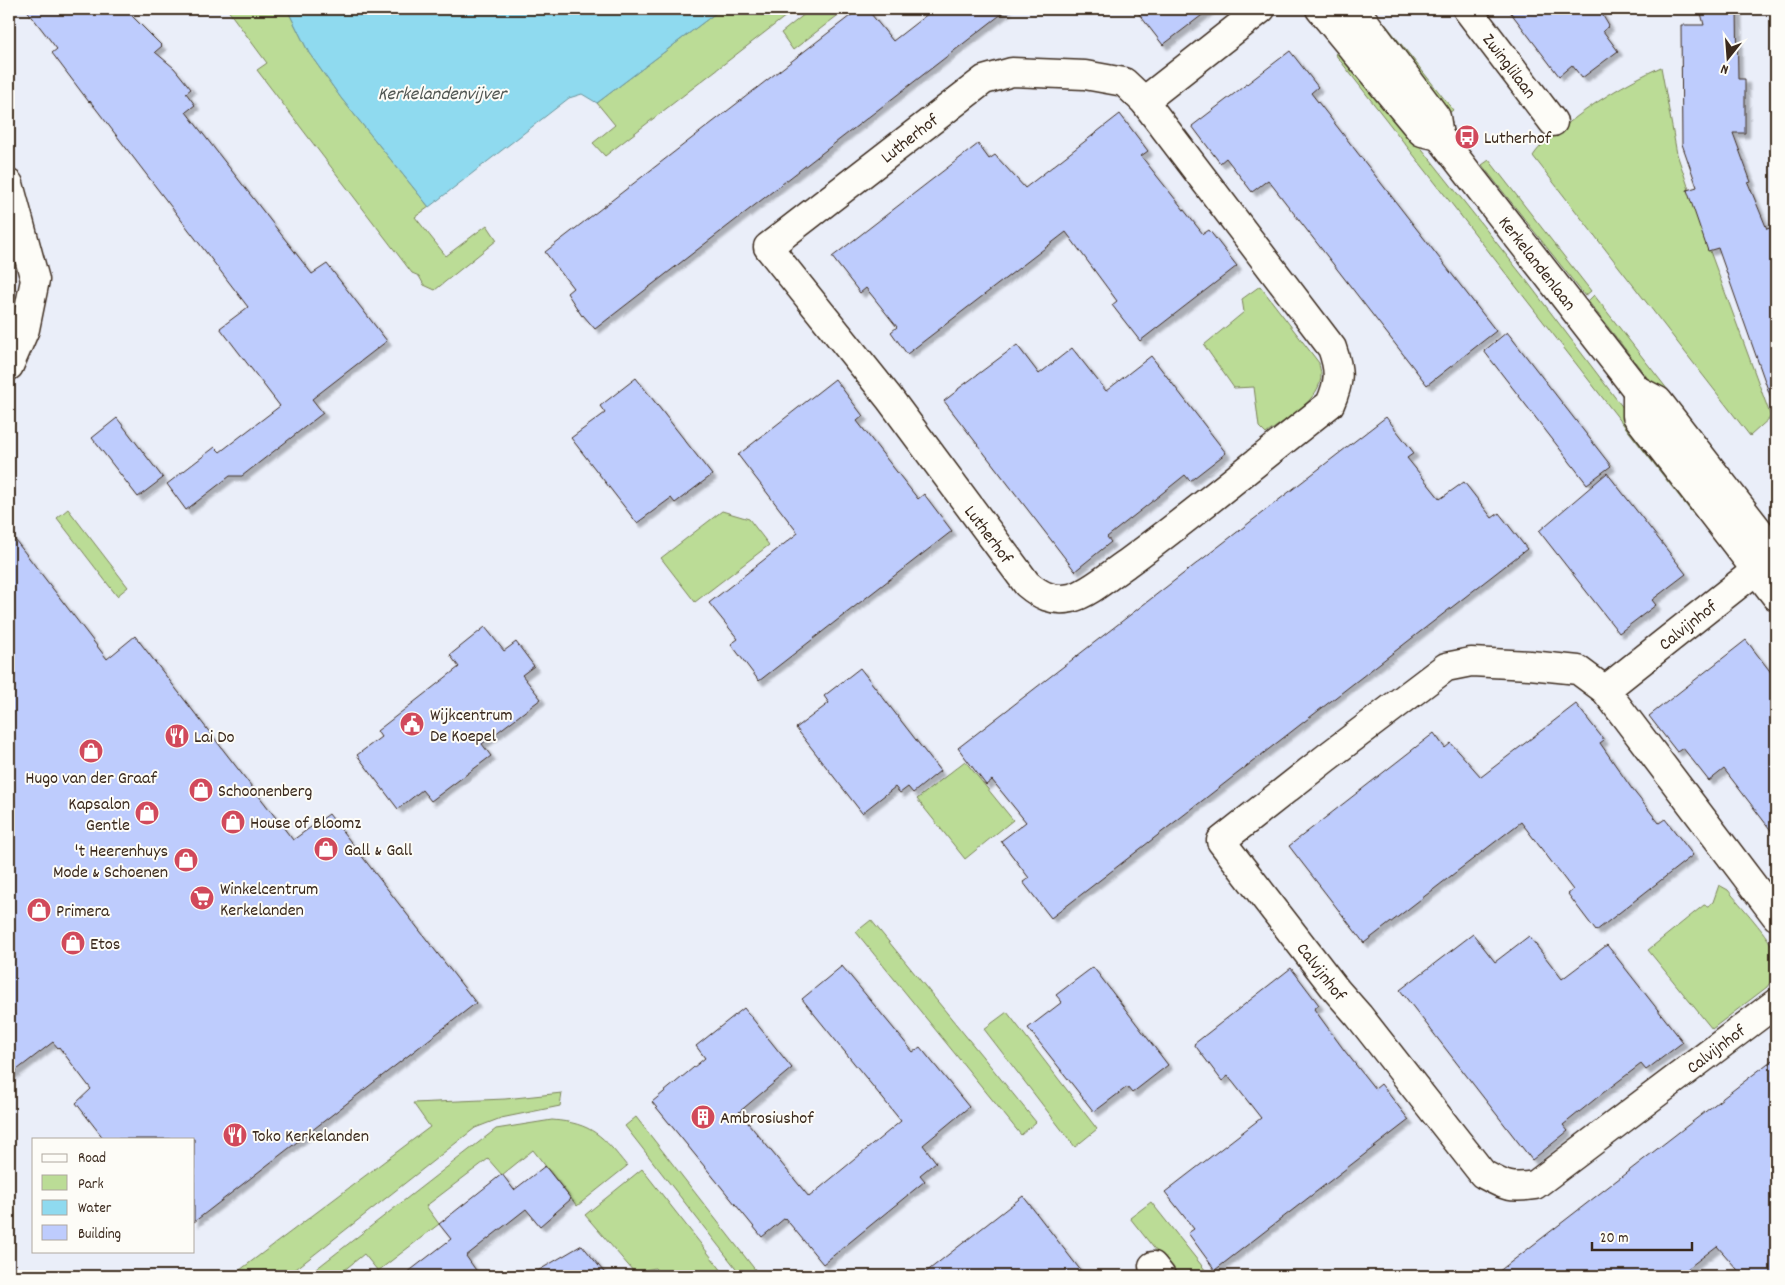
<svg xmlns="http://www.w3.org/2000/svg" width="1785" height="1285" viewBox="0 0 1785 1285" font-family="Dekko,sans-serif">
<style>
.green{fill:#bbdc96;stroke:#7b835a}
.water{fill:#8fdaef;stroke:#6d949b}
.building{fill:#beccfd;stroke:#3b2a1e;filter:url(#shadow)}
.lines{fill:none;stroke-linecap:round;stroke-linejoin:round}
.minor-casing{stroke:#3b2a1e;stroke-width:31}
.minor{stroke:#fdfcf7;stroke-width:28}
.labels{text-anchor:middle;stroke-width:4;stroke-linejoin:round;paint-order:stroke}
.street-label{font-size:18px;fill:#3b2a1e;stroke:#fdfcf7}
.poi-label{font-size:18px;fill:#3b2a1e;stroke:#fdfcf7;text-anchor:start}
.water-label{font-size:19px;font-style:italic;fill:#505652;stroke:#fdfcf7}
</style>
<defs>
<filter id="shadow"><feDropShadow dx="4.5" dy="4.5" stdDeviation="1" flood-color="#0004"/></filter>
</defs>
<rect width="100%" height="100%" fill="#eaeef9"/>
<filter id="ink" filterUnits="userSpaceOnUse"><feTurbulence type="fractalNoise" baseFrequency=".02" numOctaves="2"/><feDisplacementMap in="SourceGraphic" scale="10" xChannelSelector="R" yChannelSelector="G"/><feConvolveMatrix kernelMatrix="1 2 1 2 8 2 1 2 1" color-interpolation-filters="sRGB"/></filter>
<g filter="url(#ink)">
<path class="green" d="M227,9H287L309,53L341,98L429,207L415,217L446,256L487,225L497,240L435,290L424,285L419,276L412,273L257,70L267,63Z
M721,9H795L605,156L593,143L615,125L597,103Z
M811,9H846L793,50L781,33Z
M1383,21L1453,110L1446,115L1376,25Z
M1342,48L1526,280L1699,508L1693,514L1335,54Z
M1661,67L1677,154L1711,254L1771,417L1750,436L1533,156C1540,145 1550,138 1560,130C1591,104 1625,83 1661,67Z
M1489,160L1591,291L1585,296L1482,165Z
M1260,286L1319,363C1319,366 1321,371 1321,374C1322,400 1284,420 1266,434L1259,427L1254,387L1234,388L1204,345L1244,312L1242,299Z
M1594,295L1706,439L1697,442L1588,301Z
M68,509L128,587L117,596L57,518Z
M722,511L749,519L769,545L695,602L661,558Z
M965,761L1013,820L965,859L917,799Z
M1719,885L1728,890C1739,904 1771,938 1775,953C1778,964 1774,978 1767,987L1712,1029L1648,950L1704,905L1708,906L1713,902Z
M871,920L1036,1122L1021,1135L856,932Z
M1007,1012L1097,1129L1075,1147L984,1029Z
M562,1093L560,1106L501,1118L475,1128L287,1276H232L430,1127L413,1103L505,1099Z
M636,1117L760,1276H742L625,1126Z
M552,1120C592,1123 603,1136 627,1166L577,1206L533,1150L502,1175L488,1159L426,1206L439,1224L378,1271L364,1254L337,1276H307L496,1129Z
M642,1169L726,1276H662L655,1268L634,1272L585,1215Z
M1151,1202L1210,1276H1176L1130,1218Z"/>
<path class="water" d="M287,9H721L597,103L582,94L569,98L429,207L341,98L309,53Z"/>
<path class="building" d="M26,9H125L162,46L155,52L174,68L191,89L186,93L195,105L186,112L312,274L327,264L387,341L312,399L323,413L242,476H230L186,510L167,484L215,447L220,452L280,406L220,328L248,307L90,101L89,102L52,53L57,49Z
M859,9H867L893,41L934,9H1008L595,329L583,315L582,316L567,293L573,288L545,252Z
M1135,9H1210L1163,45Z
M1508,9H1599L1609,26L1603,31L1618,51L1582,78L1572,65L1559,76Z
M1700,9H1737L1738,79H1745V133H1733L1751,182L1748,183L1767,229L1776,226V403L1773,404L1718,248L1708,251L1687,190L1697,187L1682,144L1681,25H1704Z
M1290,51L1318,87L1311,93L1496,331L1427,385L1268,180L1252,192L1226,158L1220,163L1192,126Z
M1120,114L1148,151L1141,156L1203,234L1209,230L1237,266L1140,341L1112,305L1117,301L1066,232L907,354L891,332L897,327L866,288L860,293L832,257L978,144L989,159L995,155L1025,188Z
M1507,332L1611,466L1587,484L1484,351Z
M1017,345L1039,374L1072,348L1106,391L1151,356L1226,453L1190,481L1185,475L1140,511L1107,537L1111,542L1075,571L944,401L958,390V389Z
M636,378L712,475L675,503L671,498L637,523L571,438L605,413L600,406Z
M835,379L863,416L857,421L918,499L924,494L952,531L759,681L731,644L738,639L709,603L798,533L738,455Z
M1386,417L1414,453L1407,458L1440,499L1464,482L1492,518L1499,513L1527,549L1051,918L1023,882L1029,878L1001,841L1026,822L992,780L986,785L958,748Z
M117,418L163,478L138,497L92,438Z
M1607,473L1686,574L1652,600L1656,605L1619,633L1539,531Z
M9,532L107,659L135,636L293,840L329,814L476,1003L194,1222V1139H104L76,1103L91,1089L59,1047L58,1048L53,1042L9,1076Z
M485,627L504,651L516,642L534,666L522,675L541,699L482,744L491,756L431,801L422,790L398,809L357,755L381,737L377,731L459,667L450,655Z
M1746,640L1776,679V837L1724,769L1709,781L1683,748L1677,752L1649,716Z
M860,668L940,771L913,793L908,787L900,793L895,787L862,813L796,728L829,703L824,696Z
M1576,704L1604,740L1600,743L1632,789L1659,823L1665,819L1693,855L1596,931L1568,894L1573,890L1521,822L1364,943L1289,846L1434,733L1445,748L1451,743L1481,777Z
M1473,934L1495,962L1529,936L1562,979L1607,945L1683,1042L1646,1070L1641,1064L1599,1096L1563,1125L1568,1131L1532,1160L1400,990Z
M842,966L913,1052L920,1047L969,1107L923,1145L936,1162L920,1175L925,1181L823,1264L785,1218L762,1237L652,1102L705,1058L696,1046L744,1008L792,1068L739,1112L809,1197L901,1121L802,999Z
M1093,967L1168,1065L1132,1093L1127,1087L1094,1112L1028,1028L1062,1002L1056,995Z
M1291,968L1319,1005L1314,1009L1344,1050L1375,1089L1381,1084L1409,1120L1215,1270L1188,1233L1194,1229L1165,1192L1261,1118L1228,1076L1222,1081L1194,1044Z
M1776,1057V1276H1743L1717,1246L1678,1276H1493Z
M545,1166L571,1199L540,1226L526,1209L466,1256L480,1276H403L451,1239L439,1224L502,1174L514,1190Z
M1023,1196L1085,1276H921Z
M582,1245L607,1276H529Z"/>
<g class="lines">
<defs>
<g id="minor">
<path d="M1320,9L1422,132L1439,136"/>
<path id="s1" d="M1355,9L1436,117L1439,136L1637,390L1658,401L1776,553"/>
<path id="s2" d="M1467,9L1553,122"/>
<path d="M1012,72L1085,75L1124,82L1144,101L1332,348C1340,371 1340,381 1330,404C1262,457 1196,513 1126,564C1111,574 1089,594 1071,598C1053,602 1040,595 1027,584L889,398L768,247L984,80Z"/>
<path d="M1144,101L1261,9"/>
<path d="M9,184L35,280L25,329L9,366"/>
<path d="M1637,390V416L1776,596"/>
<path id="s3" d="M1605,690L1769,560"/>
<path id="s4" d="M1776,916L1605,690L1578,670L1530,665L1471,662L1446,667L1326,758L1221,841L1337,991L1359,1016L1483,1174C1505,1186 1510,1189 1535,1185L1776,1003"/>
<path d="M1153,1266L1161,1276"/>
</g>
</defs>
<use href="#minor" class="minor-casing"/>
<use href="#minor" class="minor"/>
</g>
</g>
<defs>
<symbol id="bus-disc" viewBox="-11 -11 22 22"><circle r="9.5" fill="#d1495b" stroke="#fdfcf7"/><path d="M-5-6H5V4H4V6H2V4H-2V6H-4V4H-5ZM-3.5-4V0h7V-4ZM-3.5 1.2v1.5H-2V1.2ZM2 1.2v1.5H3.5V1.2Z" fill="#fff"/></symbol>
<symbol id="civic-disc" viewBox="-11 -11 22 22"><circle r="9.5" fill="#d1495b" stroke="#fdfcf7"/><path d="M-.6-6.5H3V-4.5H.6V-3L4-1V1h2V6H-6V1h2V-1L-.6-3ZM-1.2 2.5V6h2.4V2.5Z" fill="#fff"/></symbol>
<symbol id="restaurant-disc" viewBox="-11 -11 22 22"><circle r="9.5" fill="#d1495b" stroke="#fdfcf7"/><path d="M-5-6h1v4h1v-4h1v4h1v-4h1v5L-1.5 .5V6h-2V.5L-5-1ZM5-6V6H3V1.5H1.5Q1.5-4 5-6Z" fill="#fff"/></symbol>
<symbol id="shop-disc" viewBox="-11 -11 22 22"><circle r="9.5" fill="#d1495b" stroke="#fdfcf7"/><path d="M-5-2.5h2.3a2.7 3.5 0 0 1 5.4 0H5L5.5 6h-11ZM-1.5-2.5h3a1.5 2.3 0 0 0-3 0Z" fill="#fff"/></symbol>
<symbol id="supermarket-disc" viewBox="-11 -11 22 22"><circle r="9.5" fill="#d1495b" stroke="#fdfcf7"/><path d="M-6-5.5h2.5l.6 2H6L4.5 2H-2.5L-4.4-4H-6ZM-1.5 3.2a1.3 1.3 0 1 0 .1 0ZM3 3.2a1.3 1.3 0 1 0 .1 0Z" fill="#fff"/></symbol>
<symbol id="building-disc" viewBox="-11 -11 22 22"><circle r="9.5" fill="#d1495b" stroke="#fdfcf7"/><path d="M-4-6H4V6H1V3H-1V6H-4ZM-2.5-4.3h1.7v1.8h-1.7ZM.8-4.3h1.7v1.8H.8ZM-2.5-1h1.7V.8h-1.7ZM.8-1h1.7V.8H.8Z" fill="#fff"/></symbol>
</defs>
<g fill-rule="evenodd">
<use href="#bus-disc" x="1453" y="123" width="28" height="28"/>
<use href="#civic-disc" x="398" y="710" width="28" height="28"/>
<use href="#restaurant-disc" x="163" y="722" width="28" height="28"/>
<use href="#shop-disc" x="77" y="737" width="28" height="28"/>
<use href="#shop-disc" x="187" y="776" width="28" height="28"/>
<use href="#shop-disc" x="133" y="799" width="28" height="28"/>
<use href="#shop-disc" x="219" y="808" width="28" height="28"/>
<use href="#shop-disc" x="312" y="835" width="28" height="28"/>
<use href="#shop-disc" x="172" y="846" width="28" height="28"/>
<use href="#supermarket-disc" x="188" y="884" width="28" height="28"/>
<use href="#shop-disc" x="25" y="896" width="28" height="28"/>
<use href="#shop-disc" x="59" y="929" width="28" height="28"/>
<use href="#building-disc" x="689" y="1103" width="28" height="28"/>
<use href="#restaurant-disc" x="221" y="1121" width="28" height="28"/>
</g>
<g class="labels">
<g class="street-label">
<text dy="6" stroke="none"><textPath href="#s2" startOffset="71">Zwinglilaan</textPath></text>
<text transform="translate(909 138) rotate(-38)" y="6">Lutherhof</text>
<text dy="6" stroke="none"><textPath href="#s1" startOffset="315">Kerkelandenlaan</textPath></text>
<text transform="translate(989 534) rotate(53)" y="6">Lutherhof</text>
<text dy="6" stroke="none"><textPath href="#s3" startOffset="105">Calvijnhof</textPath></text>
<text dy="6" stroke="none"><textPath href="#s4" startOffset="899">Calvijnhof</textPath></text>
<text dy="6" stroke="none"><textPath href="#s4" startOffset="1439">Calvijnhof</textPath></text>
</g>
<g class="poi-label">
<text x="1484" y="143">Lutherhof</text>
<text x="430" y="720">Wijkcentrum<tspan x="430" dy="21">De Koepel</tspan></text>
<text x="194" y="742">Lai Do</text>
<text x="91" y="783" text-anchor="middle">Hugo van der Graaf</text>
<text x="218" y="796">Schoonenberg</text>
<text x="130" y="809" text-anchor="end">Kapsalon<tspan x="130" dy="21">Gentle</tspan></text>
<text x="250" y="828">House of Bloomz</text>
<text x="344" y="855">Gall &amp; Gall</text>
<text x="168" y="856" text-anchor="end">'t Heerenhuys<tspan x="168" dy="21">Mode &amp; Schoenen</tspan></text>
<text x="220" y="894">Winkelcentrum<tspan x="220" dy="21">Kerkelanden</tspan></text>
<text x="56" y="916">Primera</text>
<text x="90" y="949">Etos</text>
<text x="720" y="1123">Ambrosiushof</text>
<text x="252" y="1141">Toko Kerkelanden</text>
</g>
<g class="water-label">
<text x="442" y="99">Kerkelandenvijver</text>
</g>
</g>
<rect width="1785" height="1285" fill="none" stroke="#fdfcf7" stroke-width="30"/>
<rect x="15" y="15" width="1755" height="1255" fill="none" stroke="#3b2a1e" stroke-width="2" filter="url(#ink)"/>
<rect x="32" y="1138" width="162" height="115" fill="#fdfcf7" stroke="#afa8a0"/>
<rect x="42" y="1154" width="25" height="8" fill="#fdfcf7" stroke="#afa8a0"/>
<text x="78" y="1162" font-size="15" fill="#3b2a1e">Road</text>
<rect x="42" y="1175" width="25" height="15" fill="#bbdc96" stroke="#afa8a0"/>
<text x="78" y="1188" font-size="15" fill="#3b2a1e">Park</text>
<rect x="42" y="1200" width="25" height="15" fill="#8fdaef" stroke="#afa8a0"/>
<text x="78" y="1212" font-size="15" fill="#3b2a1e">Water</text>
<rect x="42" y="1225" width="25" height="15" fill="#beccfd" stroke="#afa8a0"/>
<text x="78" y="1238" font-size="15" fill="#3b2a1e">Building</text>
<g transform="translate(1728 58) rotate(197)" stroke="#fdfcf7" stroke-width="4" paint-order="stroke">
<path d="M0-4L9 19L0 12L-9 19Z" fill="#3b2a1e"/>
<text y="-8" font-size="14" font-weight="bold" text-anchor="middle" fill="#3b2a1e">N</text>
</g>
<path d="M1592 1242v8h100v-8" fill="none" stroke="#3b2a1e" stroke-width="2.5"/>
<text x="1600" y="1242" font-size="15" fill="#3b2a1e" stroke="#fdfcf7" stroke-width="4" paint-order="stroke">20 m</text>
</svg>
